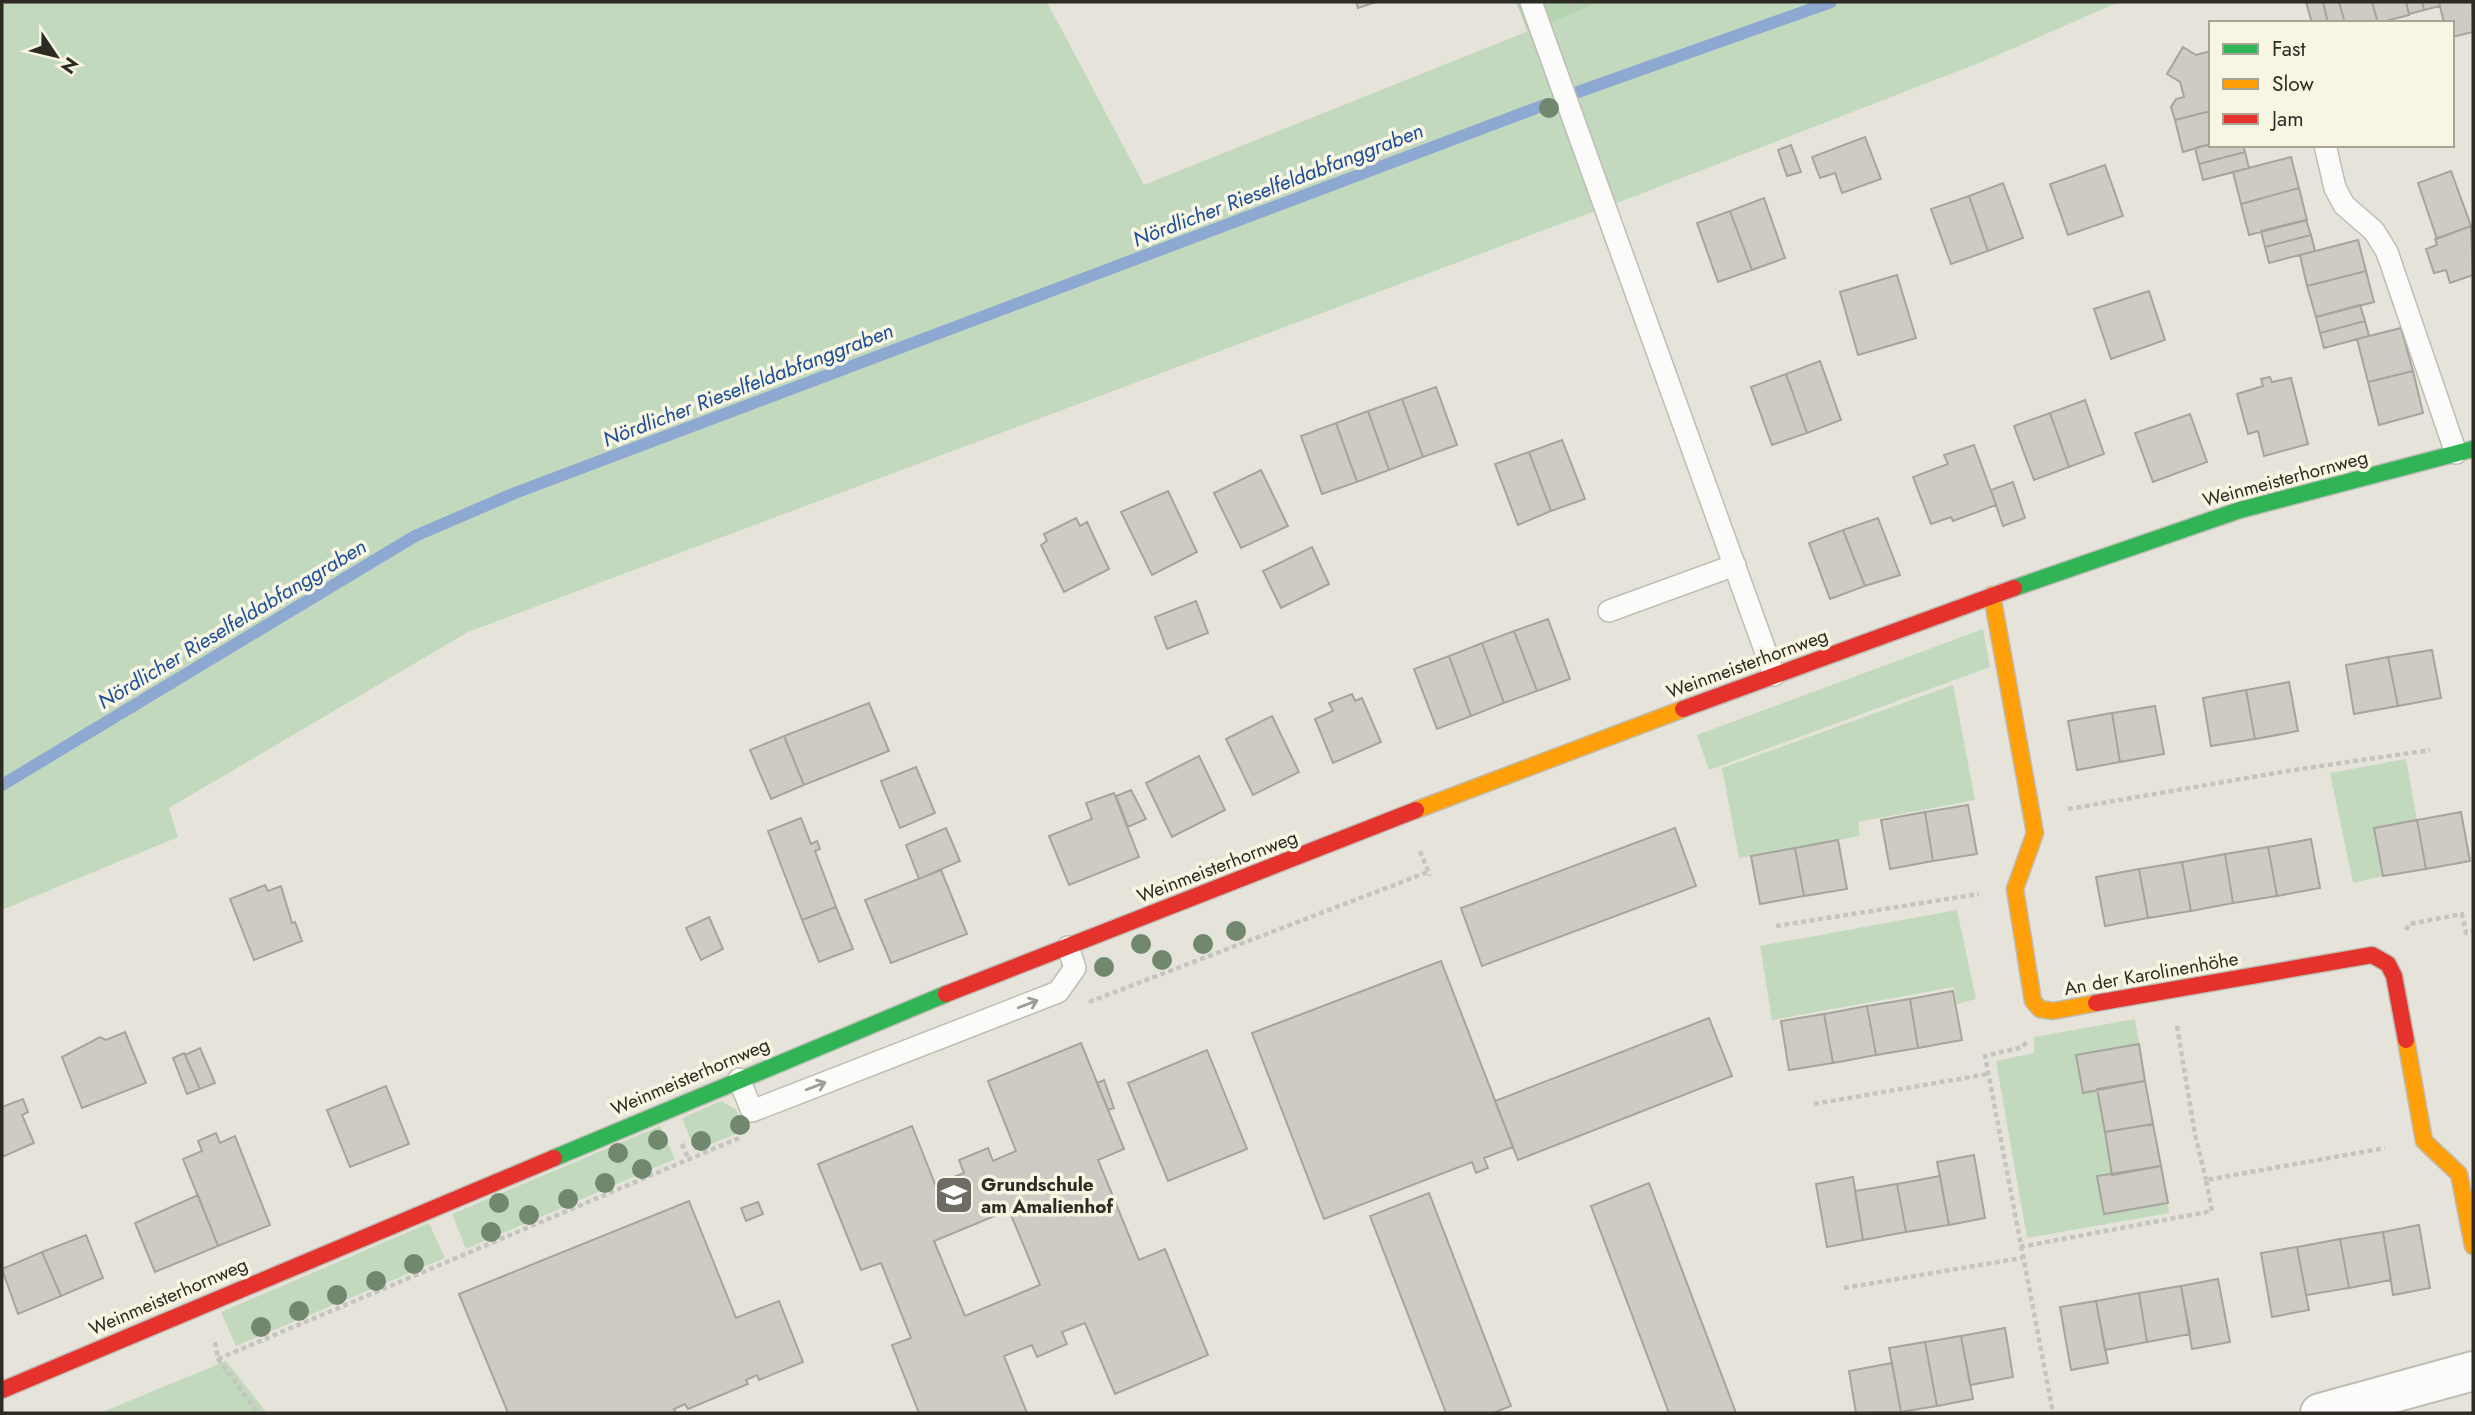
<svg xmlns="http://www.w3.org/2000/svg" width="2475" height="1415" viewBox="0 0 2475 1415" font-family="Jost,sans-serif">
<style>
.green{fill:#c3d9be}
.forest{fill:#b3d4af}
.lines{fill:none;stroke-linecap:round;stroke-linejoin:round}
.stream{stroke:#8da9d2;stroke-width:12}
.building{fill:#cdcbc3;stroke:#a6a49c;stroke-width:2;fill-rule:evenodd}
.lane-casing{stroke:#bebdb5;stroke-width:24}
.street-casing{stroke:#bebdb5;stroke-width:42}
.fast-casing{stroke:#bebdb5;stroke-width:19}
.slow-casing{stroke:#bebdb5;stroke-width:19}
.jam-casing{stroke:#bebdb5;stroke-width:19}
.path{stroke:#c4c4c0;stroke-width:4.5;stroke-dasharray:5 3.5;stroke-linecap:butt}
.lane{stroke:#fbfbf9;stroke-width:21}
.street{stroke:#fbfbf9;stroke-width:38}
.fast{stroke:#30b455;stroke-width:16}
.slow{stroke:#ff9f0a;stroke-width:16}
.jam{stroke:#e5322d;stroke-width:16}
.tree{fill:#71886e}
.oneway{stroke:#9e9d99}
.labels{text-anchor:middle;stroke-width:7;stroke-linejoin:round;paint-order:stroke}
.street-label{font-size:19px;fill:#2d2b24;stroke:#f9f5e3}
.poi-label{font-size:19px;font-weight:bold;fill:#2d2b24;stroke:#f9f5e3;text-anchor:start}
.water-label{font-size:21px;font-style:italic;fill:#1c4f9a;stroke:#f9f5e3}
</style>
<rect width="100%" height="100%" fill="#e6e4da"/>
<path class="green" d="M2,2H1047L1144,185L1601,2H2119L1984,61L1630,198L468,632L169,808L178,837L2,910Z
M1983,629L1990,667L1709,770L1697,735Z
M1953,685L1975,800L1858,822L1860,836L1739,858L1722,768Z
M2406,759L2417,820L2374,828L2383,876L2353,883L2330,773Z
M1957,910L1976,999L1957,1004L1954,987L1772,1020L1760,946Z
M2135,1019L2139,1044L2076,1056L2083,1092L2097,1090L2112,1174L2168,1203L2169,1213L2027,1238L1996,1061L2034,1053V1037Z
M721,1101L735,1109L747,1129L695,1151L682,1118Z
M660,1126L675,1159L466,1249L452,1214Z
M429,1223L445,1258L236,1346L221,1312Z
M226,1361L267,1413H100Z"/>
<path class="forest" d="M1516,2H1601L1528,32Z"/>
<g class="lines">
<path class="stream" d="M1578,92L1831,2
M2,785L415,536L515,493L1547,104"/>
</g>
<path class="building" d="M1356,2H1376L1358,8Z
M2306,2H2323L2328,23H2312Z
M2323,2H2339L2345,23H2328Z
M2339,2H2372L2378,23H2345Z
M2372,2H2406L2409,15L2378,23Z
M2406,2H2422L2424,10L2409,14Z
M2422,2H2439L2440,6L2424,10Z
M2439,2H2472L2473,32L2452,37V23H2444Z
M2183,47L2196,55L2211,51V111L2175,120L2171,107L2176,99L2184,97L2180,82L2167,74Z
M2211,111V144L2183,152L2175,120Z
M1865,137L1881,179L1842,193L1835,173L1820,178L1812,157Z
M2211,144L2243,145L2245,152L2199,164L2195,148Z
M1791,145L1801,172L1787,176L1778,150Z
M2245,152L2249,168L2203,180L2199,164Z
M2291,157L2299,188L2241,204L2233,172Z
M2105,165L2123,216L2068,235L2050,184Z
M2451,171L2471,226L2437,239L2418,183Z
M2003,183L2023,238L1988,251L1969,196Z
M2299,188L2307,220L2249,235L2241,204Z
M1969,196L1988,251L1951,264L1931,209Z
M1764,198L1785,258L1752,270L1730,211Z
M1730,211L1752,270L1718,282L1697,223Z
M2306,220L2311,235L2265,247L2261,231Z
M2471,226L2473,275L2450,283L2446,270L2434,273L2426,249L2437,245L2435,239Z
M2311,235L2315,251L2269,263L2265,247Z
M2358,240L2366,271L2307,286L2300,255Z
M2366,271L2374,302L2316,317L2307,286Z
M1897,275L1916,338L1858,355L1840,292Z
M2149,291L2165,340L2111,359L2094,309Z
M2360,305L2365,321L2320,333L2316,317Z
M2365,321L2369,336L2324,348L2320,333Z
M2401,328L2413,371L2368,382L2357,339Z
M1820,361L1841,420L1807,433L1786,374Z
M2413,371L2423,413L2379,425L2368,382Z
M1786,374L1807,433L1772,445L1751,387Z
M2270,377L2272,382L2291,378L2308,444L2264,456L2258,431L2248,434L2237,394L2263,386L2261,379Z
M1436,387L1457,445L1423,457L1402,399Z
M1402,399L1423,457L1389,470L1368,411Z
M2085,400L2104,454L2069,467L2050,413Z
M1368,411L1389,470L1357,482L1336,423Z
M2050,413L2069,467L2034,480L2014,426Z
M2190,414L2207,462L2153,482L2135,433Z
M1336,423L1357,482L1322,494L1301,436Z
M1562,440L1585,499L1551,511L1529,452Z
M1974,445L1996,505L1953,521L1951,517L1931,524L1913,477L1948,464L1944,455Z
M1529,452L1551,511L1518,525L1495,464Z
M1261,470L1288,526L1241,548L1214,493Z
M2013,482L2025,518L2003,526L1991,490Z
M1168,491L1197,552L1152,575L1121,512Z
M1076,518L1080,526L1087,522L1109,569L1064,592L1041,545L1047,541L1044,534Z
M1878,518L1900,575L1865,586L1843,530Z
M1843,530L1865,586L1830,599L1809,543Z
M1312,547L1329,584L1281,608L1263,571Z
M1196,601L1208,633L1167,649L1155,617Z
M1548,619L1570,679L1537,691L1514,631Z
M1514,631L1537,691L1504,703L1482,643Z
M1482,643L1504,703L1471,716L1449,656Z
M2432,650L2441,698L2398,706L2388,657Z
M1449,656L1471,716L1437,729L1414,669Z
M2388,657L2398,706L2354,714L2346,665Z
M2289,682L2298,731L2255,739L2246,690Z
M2246,690L2255,739L2211,746L2203,698Z
M1352,694L1355,701L1362,698L1381,742L1333,763L1315,719L1333,711L1329,703Z
M869,703L889,751L804,785L784,736Z
M2155,706L2164,754L2120,762L2112,713Z
M2112,713L2120,762L2077,770L2068,721Z
M1272,716L1299,772L1253,795L1226,739Z
M784,736L804,785L771,799L750,750Z
M1199,756L1225,810L1172,837L1146,783Z
M916,767L935,813L900,828L881,781Z
M1131,790L1146,819L1128,827L1116,796Z
M1114,793L1139,857L1069,885L1049,836L1092,819L1086,803Z
M1968,805L1977,854L1933,861L1925,812Z
M1925,812L1933,861L1890,869L1881,820Z
M2461,812L2470,861L2426,869L2417,820Z
M801,818L811,844L817,841L820,849L815,851L836,907L802,920L768,831Z
M2417,820L2426,869L2383,876L2374,828Z
M946,828L960,861L919,879L906,845Z
M1675,828L1696,886L1482,966L1461,908Z
M2311,839L2320,888L2277,896L2268,847Z
M1838,840L1847,889L1804,896L1795,848Z
M2268,847L2277,896L2233,903L2225,854Z
M1795,848L1804,896L1760,904L1751,856Z
M2225,854L2233,903L2191,911L2182,862Z
M2182,862L2191,911L2148,918L2139,869Z
M2139,869L2148,918L2105,926L2096,877Z
M941,870L967,934L891,963L865,900Z
M265,885L268,891L281,886L292,923L295,922L302,941L254,960L230,899Z
M836,907L853,949L819,962L802,920Z
M709,917L723,949L701,960L686,928Z
M1441,961L1513,1147L1484,1158L1488,1168L1476,1173L1472,1162L1324,1219L1252,1033Z
M1953,991L1962,1040L1918,1048L1910,999Z
M1910,999L1918,1048L1876,1055L1867,1006Z
M1867,1006L1876,1055L1833,1063L1824,1014Z
M1824,1014L1833,1063L1789,1070L1781,1021Z
M1709,1018L1732,1076L1518,1160L1495,1101Z
M125,1032L146,1083L82,1108L62,1057L100,1037L106,1040Z
M1081,1043L1124,1149L1098,1160L1139,1260L1165,1249L1208,1355L1115,1394L1085,1323L1062,1332L1067,1344L1037,1357L1032,1345L1004,1356L1027,1413H919L892,1345L911,1338L881,1263L861,1270L818,1164L912,1126L935,1184L964,1173L959,1160L988,1148L993,1161L1016,1151L988,1081ZM1009,1210L1040,1285L965,1316L934,1241Z
M2139,1044L2145,1081L2083,1093L2076,1055Z
M200,1048L215,1083L200,1089L185,1055Z
M1207,1050L1247,1149L1168,1181L1128,1083Z
M184,1053L200,1089L187,1094L173,1058Z
M1104,1080L1114,1108L1108,1110L1097,1083Z
M2145,1081L2153,1124L2105,1132L2097,1089Z
M386,1086L409,1144L350,1167L327,1110Z
M23,1099L28,1112L22,1115L34,1143L2,1157V1107Z
M2153,1124L2161,1166L2112,1175L2105,1132Z
M216,1133L220,1143L235,1136L270,1225L218,1246L183,1159L202,1151L198,1141Z
M1974,1155L1985,1218L1949,1225L1937,1162Z
M2161,1166L2168,1203L2104,1214L2097,1176Z
M1940,1176L1949,1225L1906,1232L1897,1184Z
M1853,1177L1863,1240L1827,1247L1816,1184Z
M1649,1183L1736,1413H1669L1591,1206Z
M1897,1184L1906,1232L1863,1240L1855,1191Z
M1429,1193L1511,1406L1493,1413H1446L1370,1216Z
M198,1195L218,1246L155,1272L135,1223Z
M689,1201L736,1318L779,1301L803,1362L759,1380L757,1375L746,1380L748,1384L688,1409L685,1404L674,1409L676,1413H508L459,1294Z
M758,1202L763,1214L746,1221L741,1208Z
M2419,1225L2430,1288L2393,1295L2383,1232Z
M2383,1232L2391,1280L2349,1288L2340,1239Z
M86,1235L103,1278L61,1296L42,1252Z
M2340,1239L2349,1288L2306,1295L2297,1247Z
M2297,1247L2309,1310L2272,1317L2261,1253Z
M42,1252L61,1296L18,1314L2,1269Z
M2218,1279L2230,1342L2192,1349L2181,1286Z
M2181,1286L2190,1334L2147,1342L2139,1293Z
M2139,1293L2147,1342L2105,1350L2096,1301Z
M2096,1301L2108,1363L2071,1370L2060,1307Z
M2005,1328L2013,1377L1970,1385L1961,1336Z
M1961,1336L1973,1399L1937,1406L1925,1342Z
M1925,1342L1937,1406L1901,1412L1889,1348Z
M1892,1363L1901,1412L1856,1413L1849,1371Z"/>
<g class="lines">
<defs>
<path id="lane" d="M1531,2L1774,675
M2325,145L2335,188L2344,205L2374,231L2387,252L2456,453
M1609,611L1735,565
M739,1079L752,1111L1058,992L1075,968L1068,947"/>
<path id="street" d="M2320,1413L2473,1371"/>
<path id="fast" d="M2014,588L2240,510L2473,449
M554,1158L946,994"/>
<path id="slow" d="M1992,595L2035,833L2015,889L2033,1001L2040,1009L2053,1011L2096,1003
M1416,810L1683,709
M2406,1040L2424,1141L2459,1174L2473,1246"/>
<path id="jam" d="M1683,709L2014,588
M946,994L1416,810
M2096,1003L2372,955L2388,964L2394,976L2406,1040
M2,1390L554,1158"/>
</defs>
<use href="#lane" class="lane-casing"/>
<use href="#street" class="street-casing"/>
<use href="#fast" class="fast-casing"/>
<use href="#slow" class="slow-casing"/>
<use href="#jam" class="jam-casing"/>
<path class="path" d="M1565,8L1578,2
M2068,809L2287,771L2430,750
M1420,851L1430,876
M1776,926L1979,894
M2406,930L2409,924L2462,914L2466,933L2473,931
M1089,1002L1428,872
M2177,1026L2195,1135L2206,1180
M2026,1042L2023,1047L1985,1056L2053,1413
M1814,1104L1988,1074
M682,1144L689,1160
M2020,1247L2212,1211L2206,1180L2385,1148
M1844,1288L2022,1258
M215,1342L218,1359L258,1413
M218,1359L739,1138"/>
<use href="#lane" class="lane"/>
<use href="#street" class="street"/>
<use href="#fast" class="fast"/>
<use href="#slow" class="slow"/>
<use href="#jam" class="jam"/>
</g>
<g class="tree">
<circle cx="1549" cy="108" r="10"/>
<circle cx="1236" cy="931" r="10"/>
<circle cx="1141" cy="944" r="10"/>
<circle cx="1203" cy="944" r="10"/>
<circle cx="1162" cy="960" r="10"/>
<circle cx="1104" cy="967" r="10"/>
<circle cx="740" cy="1125" r="10"/>
<circle cx="658" cy="1140" r="10"/>
<circle cx="701" cy="1141" r="10"/>
<circle cx="618" cy="1153" r="10"/>
<circle cx="642" cy="1169" r="10"/>
<circle cx="605" cy="1183" r="10"/>
<circle cx="568" cy="1199" r="10"/>
<circle cx="499" cy="1203" r="10"/>
<circle cx="529" cy="1215" r="10"/>
<circle cx="491" cy="1232" r="10"/>
<circle cx="414" cy="1264" r="10"/>
<circle cx="376" cy="1281" r="10"/>
<circle cx="337" cy="1295" r="10"/>
<circle cx="299" cy="1311" r="10"/>
<circle cx="261" cy="1327" r="10"/>
</g>
<defs><path id="oneway-shaft" d="M-6 0H5M1.5-3L5.5 0L1.5 3" fill="none" stroke-width="1.6" stroke-linecap="round" stroke-linejoin="round" transform="scale(1.75)"/></defs>
<g class="oneway">
<use href="#oneway-shaft" transform="translate(1028 1004) rotate(-21)"/>
<use href="#oneway-shaft" transform="translate(816 1086) rotate(-21)"/>
</g>
<defs>
<symbol id="school-square" viewBox="-11 -11 22 22"><rect x="-9" y="-9" width="18" height="18" rx="4" fill="#6e6c64" stroke="#f9f5e3"/><path d="M0-5L7-2L0 1L-7-2ZM-4 1L0 2.5L4 1V4Q0 6-4 4Z" fill="#fff"/></symbol>
</defs>
<g fill-rule="evenodd">
<use href="#school-square" x="932" y="1173" width="44" height="44"/>
</g>
<g class="labels">
<g class="street-label">
<text transform="translate(2285 478) rotate(-15)" y="7">Weinmeisterhornweg</text>
<text transform="translate(1747 663) rotate(-20)" y="7">Weinmeisterhornweg</text>
<text transform="translate(1217 866) rotate(-21)" y="7">Weinmeisterhornweg</text>
<text transform="translate(2151 973) rotate(-10)" y="7">An der Karolinenhöhe</text>
<text transform="translate(690 1076) rotate(-23)" y="7">Weinmeisterhornweg</text>
<text transform="translate(168 1296) rotate(-23)" y="7">Weinmeisterhornweg</text>
</g>
<g class="poi-label">
<text x="981" y="1191">Grundschule<tspan x="981" dy="22">am Amalienhof</tspan></text>
</g>
<g class="water-label">
<text transform="translate(1278 185) rotate(-21)" y="7">Nördlicher Rieselfeldabfanggraben</text>
<text transform="translate(748 385) rotate(-21)" y="7">Nördlicher Rieselfeldabfanggraben</text>
<text transform="translate(232 624) rotate(-31)" y="7">Nördlicher Rieselfeldabfanggraben</text>
</g>
</g>
<rect width="2475" height="1415" fill="none" stroke="#2d2b24" stroke-width="7"/>
<rect x="2209" y="21" width="245" height="126" fill="#f9f5e3" stroke="#a7a497" stroke-width="2"/>
<rect x="2223" y="44" width="35" height="10" fill="#30b455" stroke="#a7a497" stroke-width="2"/>
<text x="2272" y="56" font-size="21" fill="#2d2b24">Fast</text>
<rect x="2223" y="79" width="35" height="10" fill="#ff9f0a" stroke="#a7a497" stroke-width="2"/>
<text x="2272" y="91" font-size="21" fill="#2d2b24">Slow</text>
<rect x="2223" y="114" width="35" height="10" fill="#e5322d" stroke="#a7a497" stroke-width="2"/>
<text x="2272" y="126" font-size="21" fill="#2d2b24">Jam</text>
<g transform="translate(56 56) rotate(125)" stroke="#f9f5e3" stroke-width="5" paint-order="stroke">
<path d="M0-5L12 26L0 18L-12 26Z" fill="#2d2b24"/>
<text y="-10" font-size="19" font-weight="bold" text-anchor="middle" fill="#2d2b24">N</text>
</g>
</svg>
